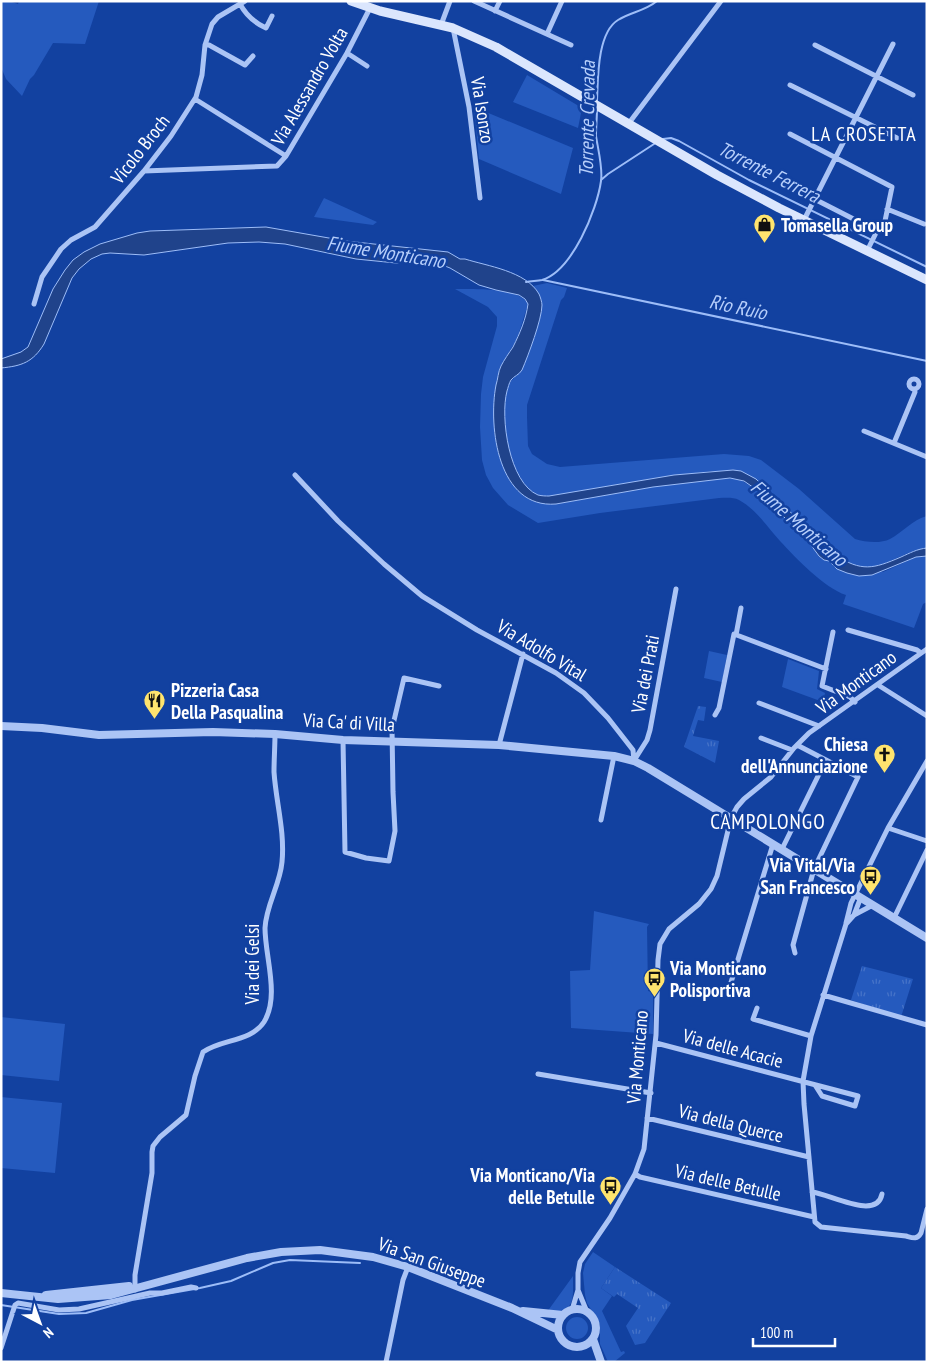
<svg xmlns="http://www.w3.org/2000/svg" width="928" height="1363" viewBox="0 0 928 1363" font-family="'PT Sans Narrow',sans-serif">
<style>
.grass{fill:#255abe}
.park{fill:url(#park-tufts)}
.water{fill:#20438b;stroke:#9dbdf8}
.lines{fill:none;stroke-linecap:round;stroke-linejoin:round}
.stream{stroke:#9dbdf8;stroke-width:2}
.minor{stroke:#abc4f5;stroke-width:5}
.tertiary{stroke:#abc4f5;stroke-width:8}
.secondary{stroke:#dbe6fd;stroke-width:9}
.labels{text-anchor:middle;stroke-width:5;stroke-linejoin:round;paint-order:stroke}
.street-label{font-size:19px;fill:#fff;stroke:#1241a0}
.poi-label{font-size:19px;font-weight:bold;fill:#fff;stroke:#1241a0;text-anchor:start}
.water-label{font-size:20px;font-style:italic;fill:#b7cffb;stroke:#1241a0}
.neighbourhood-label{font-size:20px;letter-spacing:1px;fill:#fff;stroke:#1241a0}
.quarter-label{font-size:21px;letter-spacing:1px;fill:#fff;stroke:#1241a0}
</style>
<defs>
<pattern id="park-tufts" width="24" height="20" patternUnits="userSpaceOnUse" patternTransform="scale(1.25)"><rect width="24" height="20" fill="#255abe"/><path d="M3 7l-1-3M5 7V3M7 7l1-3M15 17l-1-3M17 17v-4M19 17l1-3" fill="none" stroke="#4673c8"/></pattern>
</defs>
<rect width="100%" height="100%" fill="#1241a0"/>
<path class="grass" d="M1,1H9L18,4L19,1H99L85,44L53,43L34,75L30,79L22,96L6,79L1,67Z
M527,75L582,108L578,128L513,102Z
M474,107L573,148L561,194L479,159Z
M324,198L377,222L373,225L314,217Z
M547,283L567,288L564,297L561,300L527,405V417L528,446L532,454L547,464L560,467L724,454L749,456L761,460L799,489L855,539C865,542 880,544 890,539C903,532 912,520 927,516V548L913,551L874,568L854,565L835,555L756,479L711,471L650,479L558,495C552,496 545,497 539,495C518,489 506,444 504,425C503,414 504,402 507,391C511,376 516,379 522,369C528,358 543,315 542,303C541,296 537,291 533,286Z
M455,289C473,289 519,287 528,304L517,339L500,367L494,398V433L511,483L556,504L653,487L721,478L739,479L757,490L808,541L819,556L824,560L829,561L837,569L883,572L916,557L927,556V602L923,604L914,628L843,604L846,595C824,588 796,558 780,541C767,527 756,509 739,500C733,497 726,498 719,498L600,513L538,523L508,505L493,488L486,475L482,460L480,427L481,394L483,377L497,326V317L488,307Z
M709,651L727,655L722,682L704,678Z
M788,659L819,671L817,689L825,693L823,702L782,687Z
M594,911L649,924L647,927L648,991L653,992V1034L571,1028L570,971L590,970Z
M1,1017L65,1024L59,1081L1,1075Z
M1,1097L62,1103L55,1173L1,1168Z
M593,1252L615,1267L601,1288L612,1296L602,1311L621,1352L624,1351L625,1353L614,1362H608L600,1344V1324L587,1303L585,1295L583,1273L585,1264Z
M573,1276C573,1299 576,1314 547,1312Z
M566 1328a11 11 0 1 1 22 0a11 11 0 1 1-22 0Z"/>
<path class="park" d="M698,706L706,707L704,721L698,720L693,736L719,741L715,763L684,747Z
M862,966L913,979L901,1017L851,1000Z
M615,1267L671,1303L645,1343L635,1345L626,1326L638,1308L617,1294L614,1297L601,1288Z"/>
<path class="water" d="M266,227L346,241L448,252L460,259H465C487,266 526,271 539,294C540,296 542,302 542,305C542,319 528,356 522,370C519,375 514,376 511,380C509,383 508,388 507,391C500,417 509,483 538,495C542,496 546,496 549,496L674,475L733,470L741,471L756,479L835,555C862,572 873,569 901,557C910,553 917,549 927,548V556L916,557L872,575L859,576L847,573L837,569L829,561L824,560L819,556L808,541L757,490L744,481L730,478L653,487L556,504C498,509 488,427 496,385C498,379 498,372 501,366C504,360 509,353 513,347C520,333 526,319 528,304L525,299L519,295L496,290L479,285L450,268L440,264L411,261L396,263L356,259L285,244L259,242L228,243L144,255L110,253L102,254L91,259L79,269L72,278L44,344C33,362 22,366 1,368V359L21,352L28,347L53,289L65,270L73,260L84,252L100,244L137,233L150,231Z"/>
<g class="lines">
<path class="stream" d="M597,101C598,79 597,33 618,20C631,12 645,11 657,1
M663,139L671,138L679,141L749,180L927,267
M601,180L608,174L654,144
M543,280L927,361
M526,282C531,281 537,281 542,280C572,271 597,210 601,181C603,167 598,150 596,136C596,127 597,117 597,109
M1,1305L59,1314L86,1313L132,1300L200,1288L231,1281L273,1263L290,1260L360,1263"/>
<path class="minor" d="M474,1L571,45
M240,4C246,15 255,23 266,28L272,16
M495,11L500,1
M441,25L450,1
M453,28L469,107L480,198
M547,34L562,1
M205,45H209L245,65L253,56
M815,45L913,95
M347,53L367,66
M790,85L897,138
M195,99L286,156
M629,123L721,1
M144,171L277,166L286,156L347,53L370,8
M783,183L877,231L885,221L892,187L790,134
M887,209L924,224
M804,220L893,44
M867,251L877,231
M34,304L42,277L61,249L71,240L95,227L144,171L171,136L196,97L202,75L205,45L212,24L218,17L245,1
M909 384a5 5 0 1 1 10 0a5 5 0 1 1-10 0Z
M864,431L927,457
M894,443L915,392L914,389
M295,475L338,521L384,564L422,596L477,630L556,673L584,693L608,718L633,750L634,761
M848,630L917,650L921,653
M833,632L822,686L850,697L855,702
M736,635L741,608
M878,685L927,716
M759,703L819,726
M715,715L719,708L734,634L826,669
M761,738L792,750
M343,740L345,852L366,858L389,861L395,831L393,792L392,729L404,678L439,686
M499,745L523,654
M797,745L826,760
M635,759L647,740L650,730L676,589
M601,820L614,756
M888,828L927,841
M782,849L826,760L858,777L814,869L793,945L795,953
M861,897L854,915L846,924L811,1036L803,1081L804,1104L815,1222L821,1227L906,1236C913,1238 917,1240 921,1233L927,1209
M854,915L873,905
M894,918L927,850
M846,923L851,903L888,828L927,761
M729,989L773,844
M823,995L927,1025
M757,1008L753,1019L811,1036
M656,1043L858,1096L855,1106L822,1096L815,1085
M538,1074L651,1093
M647,1118L809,1157
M635,1174L640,1177L814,1217
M812,1192C830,1194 877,1221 882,1194
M135,1290V1275L152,1173V1152L153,1146L160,1137L186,1115L195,1076L203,1052C221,1039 251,1042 264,1022C280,996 265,957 265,928C266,905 280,885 282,862C285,832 276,802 274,772C274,759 275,746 275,734
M578,1290L587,1312
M572,1310L578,1290V1273L580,1262L610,1218L635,1174L644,1149L656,1035L658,960L660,944L669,929L699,904L711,889L717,876L731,818L737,807L744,799L771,777L794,748L809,733L927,649
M1,1348L15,1305L18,1303L59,1310L79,1309L150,1293H162L191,1287L196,1288
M386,1362L403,1280L408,1267"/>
<path class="tertiary" d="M1,726L42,728L99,735L213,732L275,734L343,740L499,745L614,756L634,761L648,768L927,938
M1,1293L58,1299L111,1295L247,1258L281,1252L320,1250L373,1257L408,1267L512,1308L558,1330
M46,1295L129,1286
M558 1328a19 19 0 1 1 38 0a19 19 0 1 1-38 0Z
M523,1311L563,1315
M593,1339L601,1362"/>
<path class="secondary" d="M351,1L380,11L453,28L496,47L717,175L779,208L927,280"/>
</g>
<defs>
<symbol id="shop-pin" viewBox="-11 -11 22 30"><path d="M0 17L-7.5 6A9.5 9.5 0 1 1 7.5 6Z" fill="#ffe46e" stroke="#1241a0"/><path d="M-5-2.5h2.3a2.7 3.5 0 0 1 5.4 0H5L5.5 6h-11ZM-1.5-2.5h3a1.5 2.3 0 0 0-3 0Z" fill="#111"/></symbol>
<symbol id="restaurant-pin" viewBox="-11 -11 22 30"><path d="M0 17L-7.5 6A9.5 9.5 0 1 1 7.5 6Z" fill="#ffe46e" stroke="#1241a0"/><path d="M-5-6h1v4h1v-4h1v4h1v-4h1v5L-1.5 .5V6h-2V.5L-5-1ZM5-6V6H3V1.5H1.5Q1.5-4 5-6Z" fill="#111"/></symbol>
<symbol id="church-pin" viewBox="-11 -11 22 30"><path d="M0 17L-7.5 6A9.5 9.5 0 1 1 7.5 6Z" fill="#ffe46e" stroke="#1241a0"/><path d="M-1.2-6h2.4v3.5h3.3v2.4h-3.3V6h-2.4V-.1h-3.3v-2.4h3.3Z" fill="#111"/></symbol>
<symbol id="bus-pin" viewBox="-11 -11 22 30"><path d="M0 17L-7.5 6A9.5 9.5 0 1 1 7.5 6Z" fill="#ffe46e" stroke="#1241a0"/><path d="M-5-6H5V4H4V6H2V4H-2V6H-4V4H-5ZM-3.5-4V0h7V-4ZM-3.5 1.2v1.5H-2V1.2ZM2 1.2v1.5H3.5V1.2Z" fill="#111"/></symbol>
</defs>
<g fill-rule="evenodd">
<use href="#shop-pin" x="752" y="212" width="25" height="34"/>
<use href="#restaurant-pin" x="142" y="688" width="25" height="34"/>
<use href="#church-pin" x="872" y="742" width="25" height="34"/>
<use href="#bus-pin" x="858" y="864" width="25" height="34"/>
<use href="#bus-pin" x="642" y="966" width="25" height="34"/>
<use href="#bus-pin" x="598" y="1174" width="25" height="34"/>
</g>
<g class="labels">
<g class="street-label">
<text transform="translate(309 86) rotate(-60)" y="7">Via Alessandro Volta</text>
<text transform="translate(483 110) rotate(81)" y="7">Via Isonzo</text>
<text transform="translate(140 149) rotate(-52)" y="7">Vicolo Broch</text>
<text transform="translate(542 650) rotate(31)" y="7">Via Adolfo Vital</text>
<text transform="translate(645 674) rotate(-79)" y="7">Via dei Prati</text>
<text transform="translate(856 682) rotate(-36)" y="7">Via Monticano</text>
<text transform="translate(349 722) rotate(3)" y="7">Via Ca' di Villa</text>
<text transform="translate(252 964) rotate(-90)" y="7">Via dei Gelsi</text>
<text transform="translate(733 1048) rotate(15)" y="7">Via delle Acacie</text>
<text transform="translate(637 1057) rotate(-85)" y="7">Via Monticano</text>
<text transform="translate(731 1123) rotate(14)" y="7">Via della Querce</text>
<text transform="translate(728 1182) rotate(13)" y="7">Via delle Betulle</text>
<text transform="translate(432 1262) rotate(20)" y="7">Via San Giuseppe</text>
</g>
<g class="poi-label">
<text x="781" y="232">Tomasella Group</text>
<text x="171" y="697">Pizzeria Casa<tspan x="171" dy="22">Della Pasqualina</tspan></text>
<text x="868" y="751" text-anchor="end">Chiesa<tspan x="868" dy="22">dell'Annunciazione</tspan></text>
<text x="855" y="872" text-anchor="end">Via Vital/Via<tspan x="855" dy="22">San Francesco</tspan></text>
<text x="670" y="975">Via Monticano<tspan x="670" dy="22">Polisportiva</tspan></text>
<text x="595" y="1182" text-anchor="end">Via Monticano/Via<tspan x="595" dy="22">delle Betulle</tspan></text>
</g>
<g class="water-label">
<text transform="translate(587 119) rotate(-89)" y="7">Torrente Crevada</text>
<text transform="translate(769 172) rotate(27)" y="7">Torrente Ferrera</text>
<text transform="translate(386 252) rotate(9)" y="7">Fiume Monticano</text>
<text transform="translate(738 307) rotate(12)" y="7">Rio Ruio</text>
<text transform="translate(799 523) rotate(41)" y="7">Fiume Monticano</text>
</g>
<g class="neighbourhood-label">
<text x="864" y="141">LA CROSETTA</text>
</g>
<g class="quarter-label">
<text x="768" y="829">CAMPOLONGO</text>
</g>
</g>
<rect width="928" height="1363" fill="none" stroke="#ffffff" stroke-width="5"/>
<g transform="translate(40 1323) rotate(139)" stroke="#1241a0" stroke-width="4" paint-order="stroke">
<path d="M0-4L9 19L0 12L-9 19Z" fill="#ffffff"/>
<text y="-8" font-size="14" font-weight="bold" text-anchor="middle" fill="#ffffff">N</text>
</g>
<path d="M753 1338v8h82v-8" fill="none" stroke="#ffffff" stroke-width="2.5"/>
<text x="760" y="1338" font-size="15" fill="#ffffff" stroke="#1241a0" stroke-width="4" paint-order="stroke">100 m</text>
</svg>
